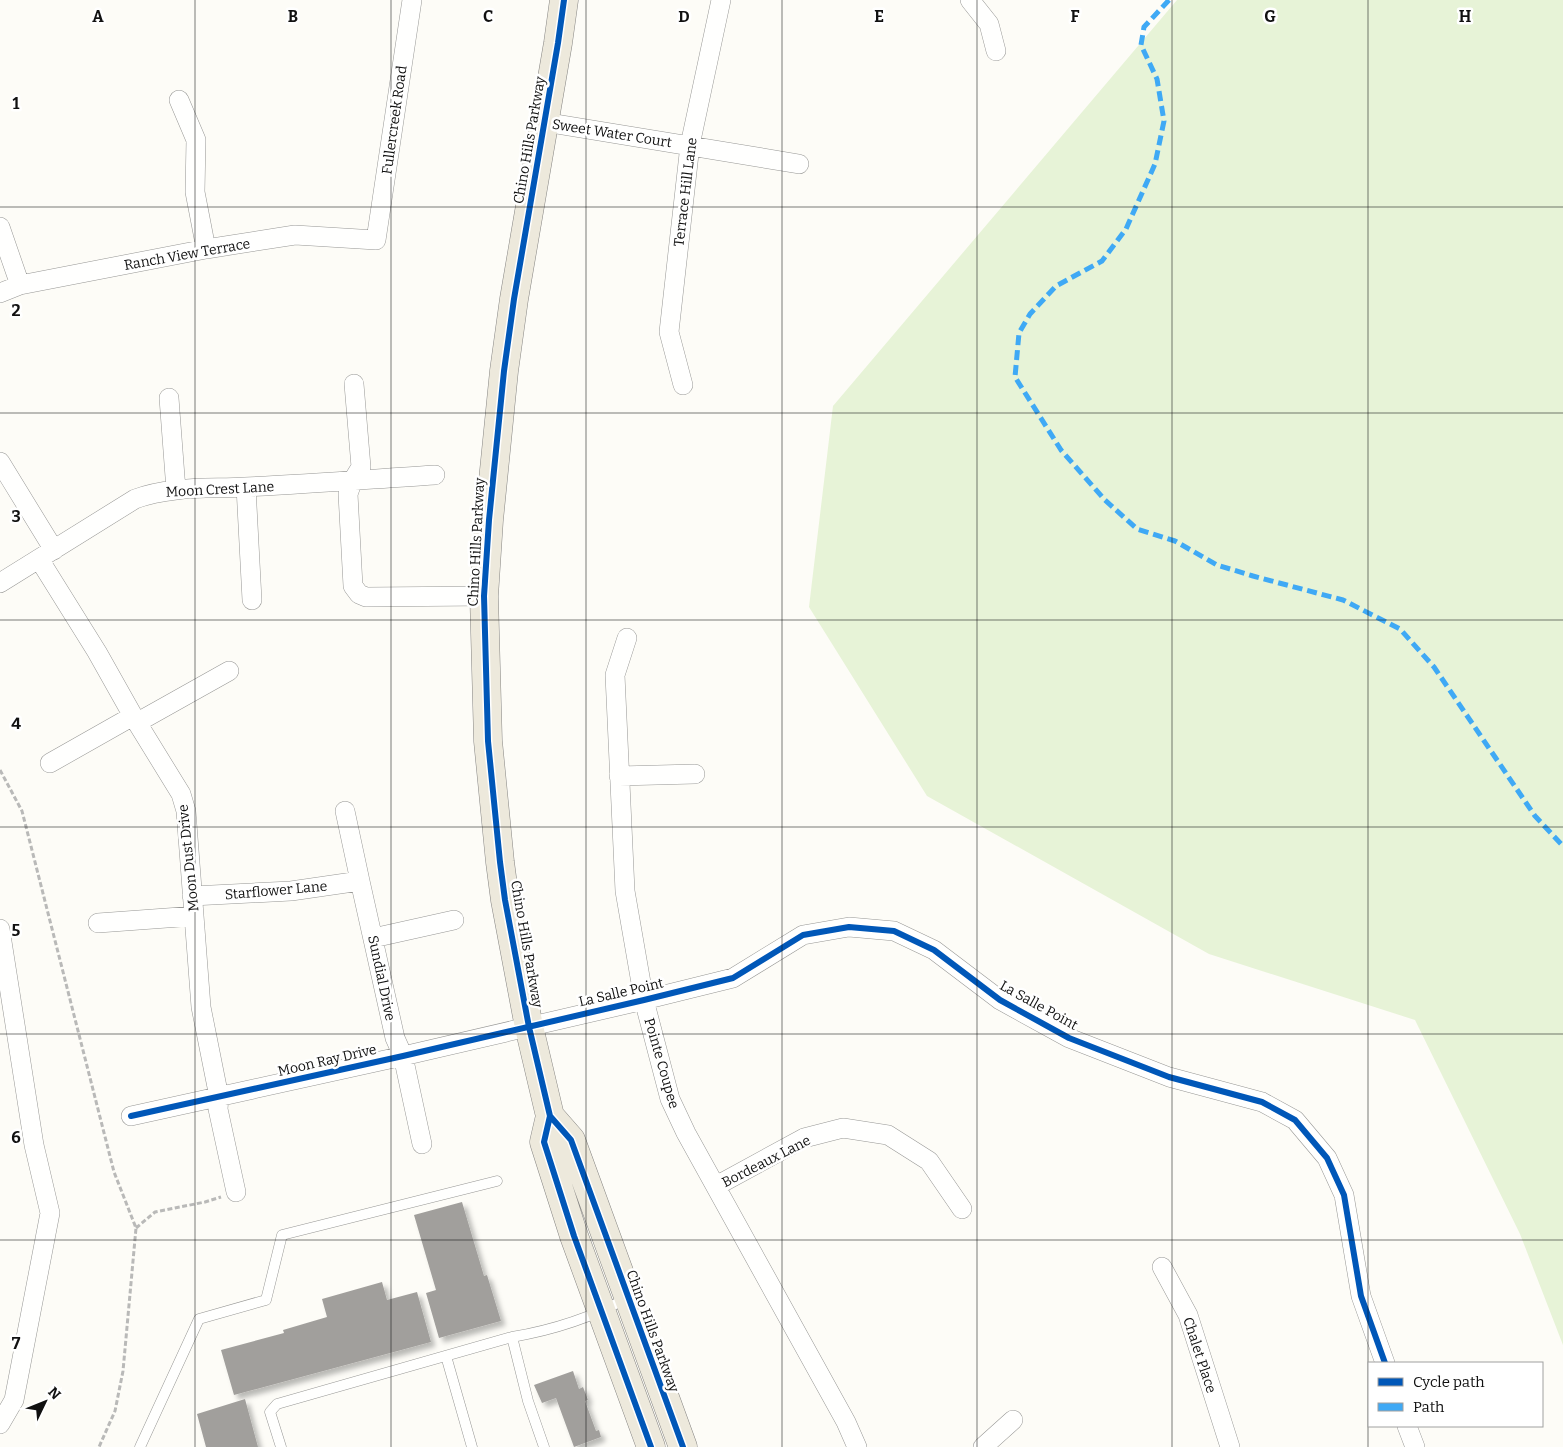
<svg xmlns="http://www.w3.org/2000/svg" width="1563" height="1447" viewBox="0 0 1563 1447" font-family="Bitter,serif">
<style>
.green{fill:#e7f3d7}
.building{fill:#a19f9c;filter:url(#shadow)}
.lines{fill:none;stroke-linecap:round;stroke-linejoin:round}
.service-casing{stroke:#979795;stroke-width:11}
.minor-casing{stroke:#979795;stroke-width:20}
.primary-casing{stroke:#858482;stroke-width:29}
.path{stroke:#b9b9b8;stroke-width:3;stroke-dasharray:5 2.5;stroke-linecap:butt}
.service{stroke:#fffffe;stroke-width:10}
.minor{stroke:#fffffe;stroke-width:19}
.primary{stroke:#ede9dc;stroke-width:28}
.quiet{stroke:#3fa9f5;stroke-width:5;stroke-dasharray:10 5;stroke-linecap:butt}
.cycleway-casing{stroke:#fff;stroke-width:9}
.cycleway{stroke:#0057b8;stroke-width:6}
.grid{fill:none;stroke:#111;stroke-width:1;stroke-opacity:0.55}
.labels{text-anchor:middle;stroke-width:5;stroke-linejoin:round;paint-order:stroke}
.street-label{font-size:14px;fill:#111;stroke:#fff}
.grid-label{font-size:16px;text-anchor:middle;font-weight:bold;fill:#111;stroke:#fff;stroke-width:5;stroke-linejoin:round;paint-order:stroke}
</style>
<defs>
<filter id="shadow"><feDropShadow dx="4.5" dy="4.5" stdDeviation="2.5" flood-color="#0004"/></filter>
</defs>
<rect width="100%" height="100%" fill="#fdfcf7"/>
<path class="green" d="M1177,0H1563V1345L1520,1234L1415,1020L1209,954L927,796L809,607L833,406Z"/>
<path class="building" d="M462,1202L484,1276L487,1275L501,1321L439,1338L426,1293L436,1290L414,1215Z
M382,1282L387,1300L417,1292L431,1342L234,1395L221,1350L284,1333L283,1330L327,1317L322,1299Z
M573,1371L579,1389L583,1387L588,1400L585,1401L596,1431L599,1430L601,1437L574,1447L556,1398L542,1403L534,1385Z
M245,1399L258,1447H206L197,1414Z"/>
<g class="lines">
<defs>
<path id="service" d="M512,1337L528,1401L544,1447
M446,1356L472,1447
M140,1447L199,1319L266,1300L282,1235L497,1181
M281,1447L270,1412L277,1404L512,1337C553,1330 591,1318 627,1298"/>
<path id="minor" d="M970,0L989,24L996,51
M179,100L196,140L195,192L206,249
M544,122L799,164
M0,227L20,285
M0,293L20,285L206,249L295,235L376,240L412,0
M354,384L361,467L353,480L348,494L353,586L359,594L366,597L484,596
M683,385L669,332L690,145L721,0
M169,398L176,490
M0,462L54,550
M246,487L252,600
M39,559L97,652L133,716L181,794L186,811L201,1007L219,1097L218,1109L236,1192
M0,583L135,499C170,486 208,489 245,487C308,484 372,479 435,475
M627,638L615,675L625,891L644,1000L670,1099L686,1133L846,1422L857,1447
M138,722L229,671
M50,763L133,716
M619,776L695,774
M345,811L360,881L395,1038L403,1056L422,1144
M192,896L291,891L360,881
M98,923L194,916
M0,929L34,1145L50,1213L14,1400L0,1424
M373,938L454,920
M131,1116L403,1056L644,1000L733,978L803,935L849,927L894,931L934,950L1000,1000L1069,1038L1169,1077L1262,1102L1295,1120L1327,1158L1344,1195L1361,1296L1385,1363
M716,1186L804,1138L843,1128L888,1135L929,1161L962,1209
M1162,1267L1188,1315L1230,1447
M1407,1426L1415,1447
M983,1447L1013,1420"/>
<path id="primary" d="M564,0L558,43L514,299L504,371L489,520L484,596L488,741L500,862L505,900L529,1027L550,1116L571,1140L683,1447
M550,1116L544,1142L574,1236L651,1447"/>
</defs>
<use href="#service" class="service-casing"/>
<use href="#minor" class="minor-casing"/>
<use href="#primary" class="primary-casing"/>
<path class="path" d="M0,770L22,811L114,1172L136,1228L123,1371L115,1411L99,1447
M136,1228L155,1212L205,1202L221,1197"/>
<use href="#service" class="service"/>
<use href="#minor" class="minor"/>
<use href="#primary" class="primary"/>
<path class="quiet" d="M1169,0L1144,27L1141,45L1157,79L1164,121L1155,164L1126,229L1102,261L1056,286L1030,314L1019,333L1015,377L1061,450L1105,500L1137,529L1175,541L1217,565L1253,576L1343,600L1400,629L1434,667L1535,816L1563,846"/>
<defs>
<path id="cycleway" d="M564,0L558,43L514,299L504,371L489,520L484,596L488,741L500,862L505,900L529,1027L550,1116L571,1140L683,1447
M131,1116L403,1056L644,1000L733,978L803,935L849,927L894,931L934,950L1000,1000L1069,1038L1169,1077L1262,1102L1295,1120L1327,1158L1344,1195L1361,1296L1385,1363
M550,1116L544,1142L574,1236L651,1447"/>
</defs>
<use href="#cycleway" class="cycleway-casing"/>
<use href="#cycleway" class="cycleway"/>
</g>
<path class="grid" d="M195,0V1447M391,0V1447M586,0V1447M782,0V1447M977,0V1447M1172,0V1447M1368,0V1447M0,207H1563M0,413H1563M0,620H1563M0,827H1563M0,1034H1563M0,1240H1563"/>
<g class="labels">
<g class="street-label">
<text transform="translate(394 120) rotate(-82)" y="5">Fullercreek Road</text>
<text transform="translate(612 133) rotate(9)" y="5">Sweet Water Court</text>
<text transform="translate(529 140) rotate(-80)" y="5">Chino Hills Parkway</text>
<text transform="translate(685 192) rotate(-83)" y="5">Terrace Hill Lane</text>
<text transform="translate(187 254) rotate(-10)" y="5">Ranch View Terrace</text>
<text transform="translate(220 489) rotate(-3)" y="5">Moon Crest Lane</text>
<text transform="translate(476 542) rotate(-87)" y="5">Chino Hills Parkway</text>
<text transform="translate(188 858) rotate(-96)" y="5">Moon Dust Drive</text>
<text transform="translate(276 890) rotate(-5)" y="5">Starflower Lane</text>
<text transform="translate(527 944) rotate(80)" y="5">Chino Hills Parkway</text>
<text transform="translate(382 978) rotate(78)" y="5">Sundial Drive</text>
<text transform="translate(621 992) rotate(-13)" y="5">La Salle Point</text>
<text transform="translate(1039 1005) rotate(29)" y="5">La Salle Point</text>
<text transform="translate(327 1060) rotate(-13)" y="5">Moon Ray Drive</text>
<text transform="translate(662 1063) rotate(74)" y="5">Pointe Coupee</text>
<text transform="translate(766 1161) rotate(-27)" y="5">Bordeaux Lane</text>
<text transform="translate(653 1331) rotate(70)" y="5">Chino Hills Parkway</text>
<text transform="translate(1200 1355) rotate(72)" y="5">Chalet Place</text>
</g>
</g>
<g class="grid-label">
<text x="98" y="22">A</text>
<text x="293" y="22">B</text>
<text x="488" y="22">C</text>
<text x="684" y="22">D</text>
<text x="879" y="22">E</text>
<text x="1075" y="22">F</text>
<text x="1270" y="22">G</text>
<text x="1465" y="22">H</text>
<text x="16" y="109">1</text>
<text x="16" y="316">2</text>
<text x="16" y="522">3</text>
<text x="16" y="729">4</text>
<text x="16" y="936">5</text>
<text x="16" y="1143">6</text>
<text x="16" y="1349">7</text>
</g>
<rect x="1368" y="1362" width="175" height="65" fill="#ffffff" stroke="#a0a0a0"/>
<rect x="1378" y="1378" width="25" height="8" fill="#0057b8" stroke="#a0a0a0"/>
<text x="1413" y="1387" font-size="15" fill="#111111">Cycle path</text>
<rect x="1378" y="1403" width="25" height="8" fill="#3fa9f5" stroke="#a0a0a0"/>
<text x="1413" y="1412" font-size="15" fill="#111111">Path</text>
<g transform="translate(45 1402) rotate(47)" stroke="#ffffff" stroke-width="4" paint-order="stroke">
<path d="M0-4L9 19L0 12L-9 19Z" fill="#111111"/>
<text y="-8" font-size="14" font-weight="bold" text-anchor="middle" fill="#111111">N</text>
</g>
</svg>
